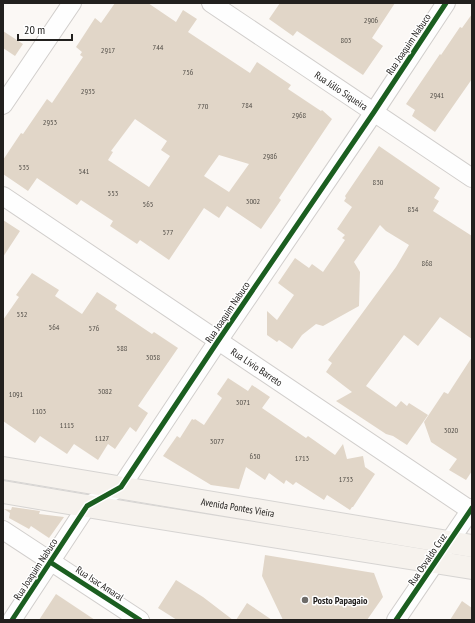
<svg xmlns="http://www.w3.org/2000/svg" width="475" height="623" viewBox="0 0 475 623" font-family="'PT Sans Narrow',sans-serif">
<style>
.building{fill:#e1d6c8;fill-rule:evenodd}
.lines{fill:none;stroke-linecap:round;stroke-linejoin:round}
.minor-casing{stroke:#d1cecc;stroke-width:20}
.major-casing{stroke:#d6d4d2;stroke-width:24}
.minor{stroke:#fefefe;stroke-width:18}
.major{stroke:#f6f2ed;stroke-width:22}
.cycleway-casing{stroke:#fff;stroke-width:8}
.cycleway{stroke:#1b5e20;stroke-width:5}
.poi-dot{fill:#6e6c69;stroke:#fff;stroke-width:1.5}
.labels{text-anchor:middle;stroke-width:3;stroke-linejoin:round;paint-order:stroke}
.number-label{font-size:8px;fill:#524e48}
.street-label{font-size:10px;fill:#22201e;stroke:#fff}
.poi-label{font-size:10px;font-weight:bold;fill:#22201e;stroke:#fff;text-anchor:start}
</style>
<rect width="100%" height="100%" fill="#fbf8f5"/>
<path class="building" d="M115,3H148L176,22L183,10L197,19L188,32L250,73L257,62L291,85L288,89L321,111L322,110L332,119L279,198L281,200L261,229L227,206L219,218L204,208L169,260L140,240L137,244L110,226L113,221L81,200L77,205L37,178L28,191L3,174V160L21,133L23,134L47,99L52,103L83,57L80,55L82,52L76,47L82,38L95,18L101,23ZM135,119L167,141L161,150L170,156L149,187L108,160L113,152L111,151ZM219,155L249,164L229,192L204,176Z
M280,3H395L372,38L383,46L363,75L297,31L293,36L269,19Z
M472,14V79L435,132L412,116L415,110L406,104L440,54L441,55L460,27L462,28Z
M3,31L23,44L15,56L3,48Z
M379,146L440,188L434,198L439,201L433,211L472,236V339L440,317L418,346L404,335L366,386L396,407L401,401L407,406L409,403L428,415L407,445L393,436L386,434L336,401L352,392L326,372L332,363L328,360L396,267L409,245L386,231L380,225L354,262L360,272L359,306L323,326L316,324L302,335L292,349L279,340L277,342L267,335V311L277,320L294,295L278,283L295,258L309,268L312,264L323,272L345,240L342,238L345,235L337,229L352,207L344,201L346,198L345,196Z
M3,220L20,231L3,257Z
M32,273L59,290L55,296L82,314L97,292L117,305L115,309L152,334L154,332L178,348L138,406L148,413L136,432L130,427L115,449L108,444L98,460L74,444L67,454L40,436L35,443L3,421V320L19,297L16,295Z
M472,357V471L466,480L449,470L457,459L431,442L424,422L444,392L448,394Z
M228,378L248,391L252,385L270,397L262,408L306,438L308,436L335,455L343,444L347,459L363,456L365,467L375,474L353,507H352L350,510L327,495L324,500L296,482L293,485L286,480L284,484L269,473L265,480L246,467L239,489L211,485L163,456L177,436L180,438L192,419L194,420L195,419L204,425L222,398L217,394Z
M12,507L40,511L39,514L64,517L49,538L31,526L29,529L9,518L10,513L4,509L11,510Z
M265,555L374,573L383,597L367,620H283L262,576Z
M176,580L203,597L233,620H177L158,608Z
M56,594L95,620H39Z
M462,601L472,608V620H450Z
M247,603L272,620H236Z"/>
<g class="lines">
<defs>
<g id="minor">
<path id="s1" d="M211,3L472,178"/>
<path d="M3,105L72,3"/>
<path id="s2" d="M3,196L470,510"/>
<path d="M3,530L140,620"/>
<path d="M12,620L87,506L121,487L218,341L374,112L446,3"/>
<path d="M396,620L472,508"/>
</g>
<g id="major">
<path id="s3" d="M3,468L472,546"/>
<path d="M3,492L135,514L472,568"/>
</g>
</defs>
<use href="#minor" class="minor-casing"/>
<use href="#major" class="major-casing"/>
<use href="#minor" class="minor"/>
<use href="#major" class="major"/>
<defs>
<path id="cycleway" d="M50,562L140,620
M12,620L87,506L121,487L218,341L374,112L446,3
M396,620L472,508"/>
</defs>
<use href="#cycleway" class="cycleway-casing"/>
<use href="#cycleway" class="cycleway"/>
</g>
<circle class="poi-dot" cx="305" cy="600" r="4"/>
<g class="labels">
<g class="number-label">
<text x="371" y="23">2906</text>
<text x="346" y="43">803</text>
<text x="158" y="50">744</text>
<text x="108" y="53">2917</text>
<text x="188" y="75">756</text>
<text x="88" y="94">2935</text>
<text x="437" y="98">2941</text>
<text x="247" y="108">784</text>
<text x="203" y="109">770</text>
<text x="299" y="118">2968</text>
<text x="50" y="125">2953</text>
<text x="270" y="159">2986</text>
<text x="24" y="170">535</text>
<text x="84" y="174">541</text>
<text x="378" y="185">830</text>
<text x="113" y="196">553</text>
<text x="253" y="204">3002</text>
<text x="148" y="207">565</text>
<text x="413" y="212">854</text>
<text x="168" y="235">577</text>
<text x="427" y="266">868</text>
<text x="22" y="317">552</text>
<text x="54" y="330">564</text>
<text x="94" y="331">576</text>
<text x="122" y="351">588</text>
<text x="153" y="360">3058</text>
<text x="105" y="394">3082</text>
<text x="16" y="397">1091</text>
<text x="243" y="405">3071</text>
<text x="39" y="414">1103</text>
<text x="67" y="428">1115</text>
<text x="451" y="433">3020</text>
<text x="102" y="441">1127</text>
<text x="217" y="444">3077</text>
<text x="255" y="459">650</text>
<text x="302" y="461">1713</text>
<text x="346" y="482">1733</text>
</g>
<g class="street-label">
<text transform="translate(408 44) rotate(-56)" y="4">Rua Joaquim Nabuco</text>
<text dy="4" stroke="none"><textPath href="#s1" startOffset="157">Rua Júlio Siqueira</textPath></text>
<text transform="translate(227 312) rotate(-56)" y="4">Rua Joaquim Nabuco</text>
<text dy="4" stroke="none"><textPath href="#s2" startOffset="306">Rua Lívio Barreto</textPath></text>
<text dy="4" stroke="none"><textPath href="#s3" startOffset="238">Avenida Pontes Vieira</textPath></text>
<text transform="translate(427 559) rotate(-56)" y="4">Rua Osvaldo Cruz</text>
<text transform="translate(35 569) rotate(-57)" y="4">Rua Joaquim Nabuco</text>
<text transform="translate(100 583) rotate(33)" y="4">Rua Isac Amaral</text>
</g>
<g class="poi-label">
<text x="313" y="604">Posto Papagaio</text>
</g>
</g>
<rect width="475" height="623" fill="none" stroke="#22201e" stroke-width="8"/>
<path d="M18 34v6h54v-6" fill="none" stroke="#22201e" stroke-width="2"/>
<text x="24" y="34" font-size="12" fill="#22201e" stroke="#ffffff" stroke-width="3" paint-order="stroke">20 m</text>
</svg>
